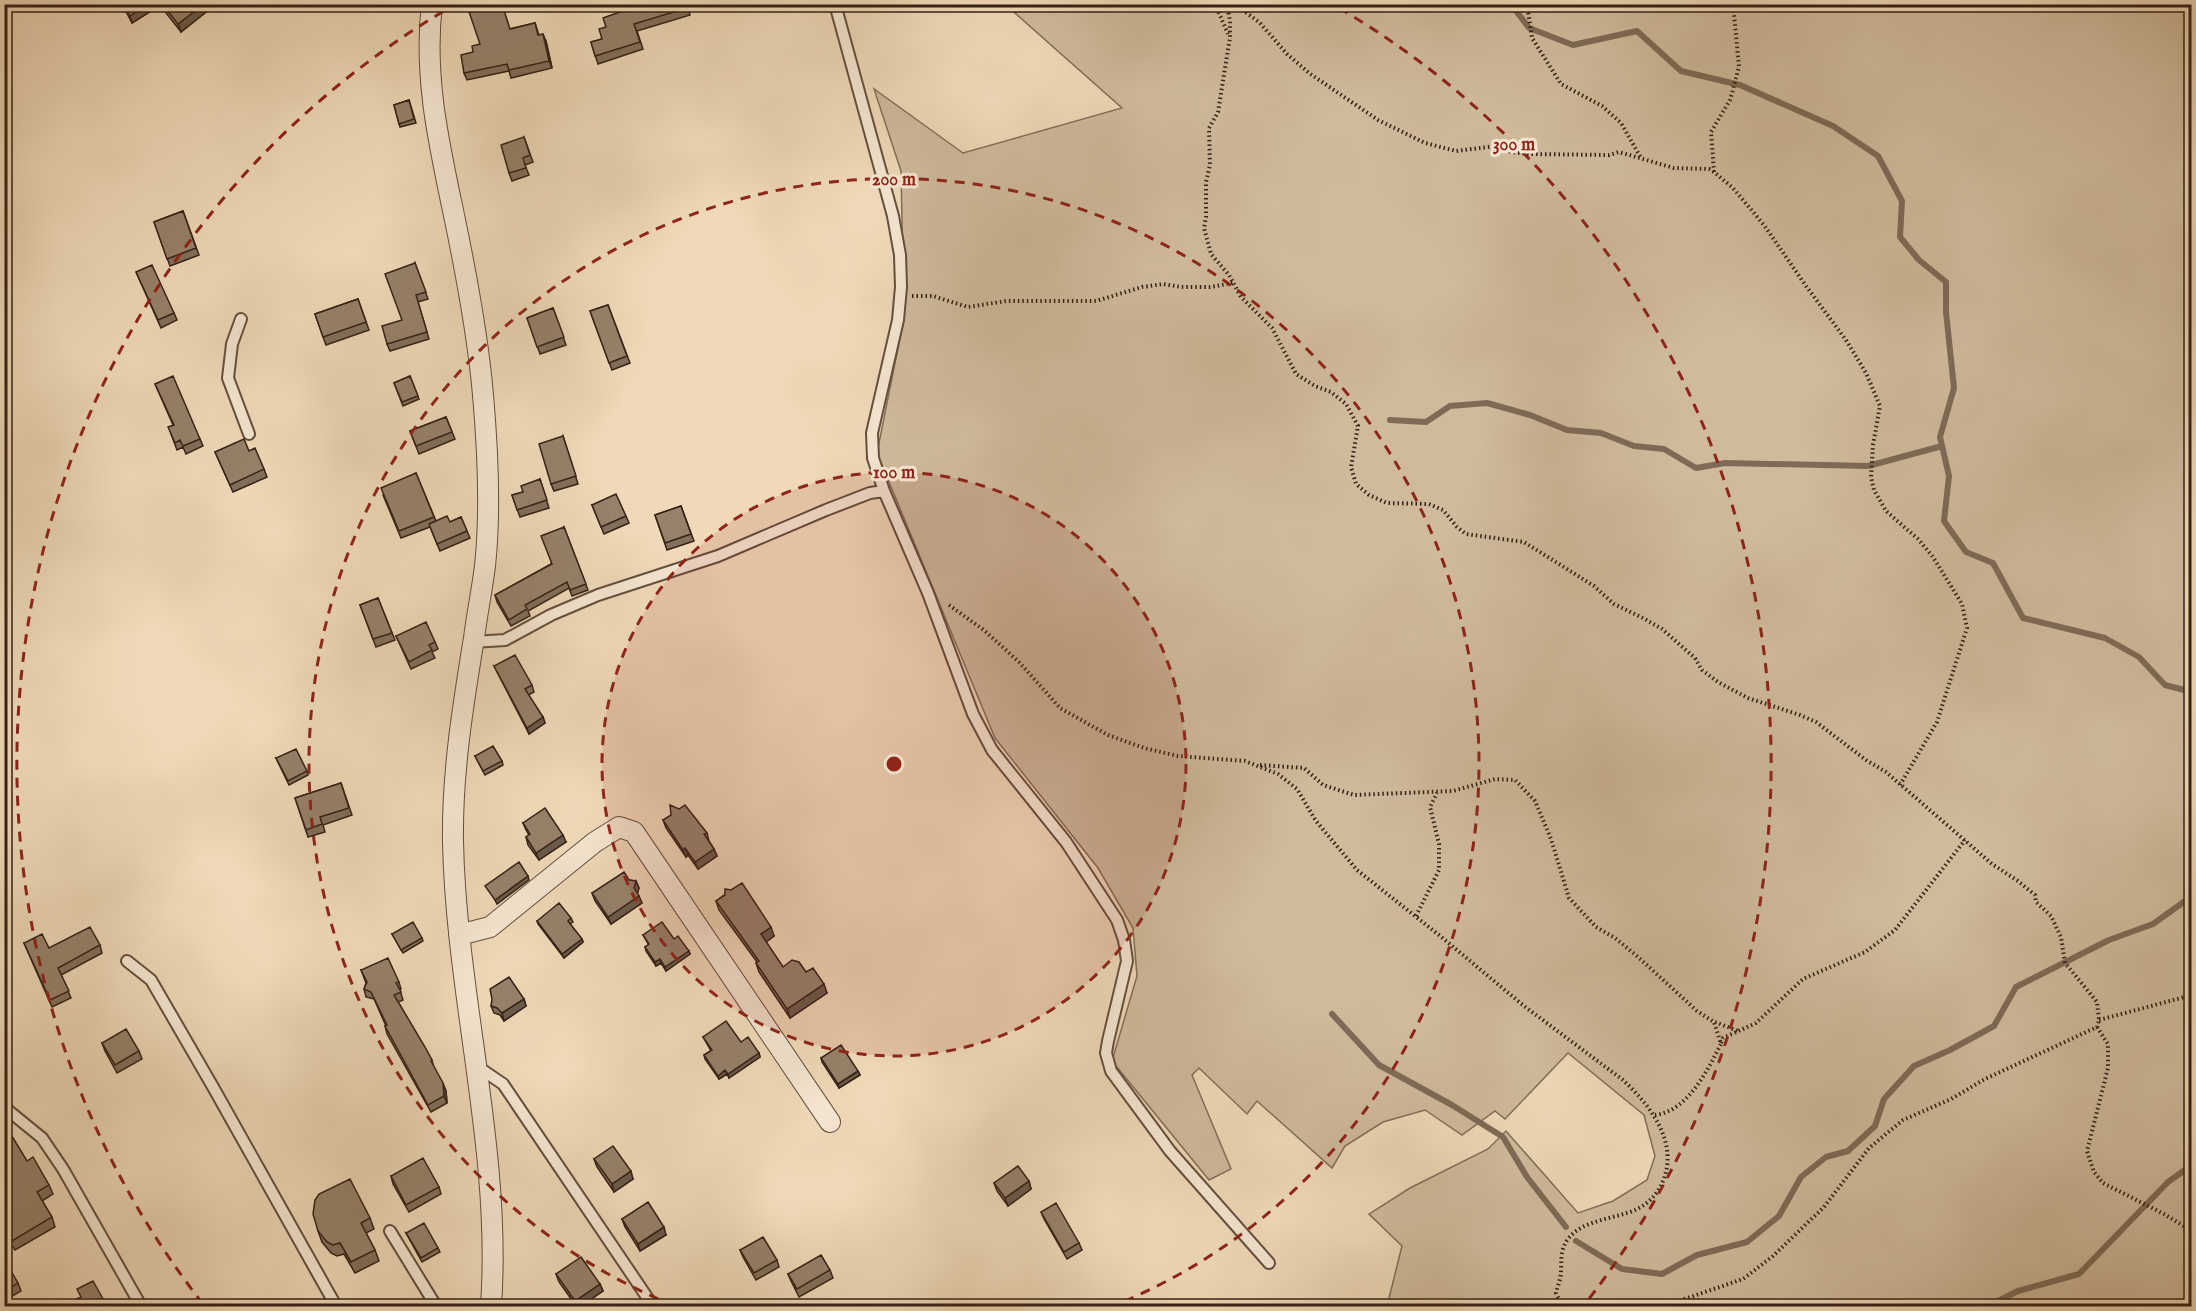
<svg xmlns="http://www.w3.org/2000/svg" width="2196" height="1311" viewBox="0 0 2196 1311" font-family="'IM FELL English',serif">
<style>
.green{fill:#cfba9c;stroke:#826e59;stroke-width:1.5}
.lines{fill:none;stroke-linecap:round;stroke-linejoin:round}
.stream{stroke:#7f6a56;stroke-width:6}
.service-casing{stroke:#644f3e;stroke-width:14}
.minor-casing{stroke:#644f3e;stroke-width:22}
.path{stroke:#352116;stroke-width:4;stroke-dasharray:1.5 3;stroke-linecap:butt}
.service{stroke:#f5e6d1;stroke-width:10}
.minor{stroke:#f5e6d1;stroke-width:20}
.wall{fill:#816f5b;stroke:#352116;stroke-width:1.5}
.shaded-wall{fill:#695a4a;stroke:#352116;stroke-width:1.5}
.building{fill:#96816a;stroke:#352116;stroke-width:1.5}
.ring{fill:none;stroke:#8f2418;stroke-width:3;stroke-dasharray:10 8}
.centre{fill:#8f2418;stroke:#f5e6d1;stroke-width:3}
.ring-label{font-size:18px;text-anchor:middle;font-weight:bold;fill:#8f2418;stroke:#f5e6d1;stroke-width:6;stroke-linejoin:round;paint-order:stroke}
</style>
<rect width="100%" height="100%" fill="#efd9b8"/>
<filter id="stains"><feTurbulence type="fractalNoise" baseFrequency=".00333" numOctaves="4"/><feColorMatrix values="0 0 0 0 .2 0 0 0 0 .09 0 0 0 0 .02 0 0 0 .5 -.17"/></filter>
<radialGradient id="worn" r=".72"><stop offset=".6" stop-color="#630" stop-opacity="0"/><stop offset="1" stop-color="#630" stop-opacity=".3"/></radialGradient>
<path class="green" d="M1006,5H2191V1306H1387L1402,1246L1369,1214L1410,1188L1488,1149L1506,1131L1578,1213L1613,1201L1647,1180L1655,1156L1644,1115L1568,1053L1505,1119L1495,1111L1462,1135L1425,1110L1383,1122L1345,1146L1332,1168L1257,1101L1247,1114L1199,1068L1192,1075L1231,1169L1209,1180L1112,1061L1137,976L1133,928L1098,868L995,738L877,453L904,318L901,171L874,89L963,153L1122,108Z"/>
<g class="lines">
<path class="stream" d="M1511,4L1529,28L1573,45L1637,31L1681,71L1740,85L1833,126L1878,156L1902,201L1900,237L1919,260L1946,282V312L1954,388L1940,437L1949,476L1944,521L1966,552L1993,563L2023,618L2105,638L2139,657L2165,685L2192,692
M1390,420L1426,422L1450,406L1487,403L1530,415L1567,430L1601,433L1634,446L1664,449L1696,468L1725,463L1868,466L1942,446
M1332,1014L1379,1065L1452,1105L1503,1137L1527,1177L1566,1227
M1576,1241L1622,1269L1662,1274L1697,1255L1747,1242L1779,1216L1801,1177L1826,1157L1848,1151L1875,1126L1884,1099L1914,1066L1950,1050L1994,1026L2016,987L2109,940L2153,924L2192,896
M1988,1306L2018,1291L2079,1274L2168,1182L2192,1165"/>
<defs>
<path id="service" d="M835,4L893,216L900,255L901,287L898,320L872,433L873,458L884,491
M241,319L232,344L228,378L249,434
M473,642L505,640L551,615L598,595L718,556L826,510L870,493L884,491L928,593L973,714L992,750L1066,842L1117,920L1124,940L1127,961L1108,1041L1106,1053L1111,1071L1170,1151L1269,1263
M127,961L151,980L213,1087L336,1306
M475,1065L503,1084L653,1306
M4,1107L42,1138L63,1169L141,1306
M390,1231L436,1306"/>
<path id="minor" d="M432,4C423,78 440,148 455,220C467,278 478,336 483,395C488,452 491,510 485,566C482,590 477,614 474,638C463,705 452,773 453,841C456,997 502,1150 491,1306
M459,935L490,927L595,842L619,827L634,832L830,1122"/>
</defs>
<use href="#service" class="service-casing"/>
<use href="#minor" class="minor-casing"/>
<path class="path" d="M1215,4L1228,34
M1227,4L1230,21V37L1218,112L1209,128L1210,165L1206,182V217L1204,228L1211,254L1229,275L1241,297L1272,328L1296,374L1315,386L1331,392L1346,404L1358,426L1351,467L1356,484L1369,495L1387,503L1429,504L1443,510L1457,527L1466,534L1524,542L1594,586L1614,604L1645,619L1662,629L1695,658L1702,670L1718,682L1748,698L1800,715L1816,722L1866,760L1886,772L1992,864L2018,881L2035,895L2036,902L2051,916L2061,937L2065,963L2097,1002L2099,1020L2097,1027L1985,1079L1951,1099L1903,1120L1869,1148L1824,1207L1773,1256L1743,1279L1664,1306
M1235,4L1260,23L1287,54L1309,73L1378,120L1425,143L1456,151L1496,146L1511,152L1529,154L1609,155L1619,152L1674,168L1709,169L1714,172L1733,188L1764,225L1806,286L1846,340L1866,373L1880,406L1873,445L1871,477L1874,490L1886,511L1918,539L1933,557L1962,604L1967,628L1937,722L1900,785
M1527,4L1532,38L1561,84L1602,106L1621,123L1641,158
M1714,172L1711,132L1730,100L1739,67L1733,4
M912,296H933L968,307L1006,301H1096L1142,287L1163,284L1181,287H1210L1233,283
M949,605L985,631L1019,662L1060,708L1108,735L1144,748L1178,756L1245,761L1278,774L1297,789L1316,821L1357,870L1439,935L1524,1006L1623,1080C1650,1105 1679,1142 1663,1181C1658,1194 1648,1204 1635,1210C1614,1219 1582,1220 1568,1239C1558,1252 1563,1266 1560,1279C1559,1284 1557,1288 1556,1293L1562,1306
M1260,765L1304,768L1323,785L1354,795L1453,791L1495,779L1515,780L1535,801L1551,839L1569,898L1596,927L1615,938L1637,956L1697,1011L1714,1022L1721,1044C1707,1071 1687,1113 1653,1115
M1416,916L1439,870V844L1430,807L1437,793
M2099,1020L2192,995
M1715,1022L1738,1031
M2097,1027L2108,1044V1068L2087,1151L2094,1172L2103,1183L2164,1214L2192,1231
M1721,1043L1723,1038L1756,1023L1803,979L1865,952L1895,930L1965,840"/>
<use href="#service" class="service"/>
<use href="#minor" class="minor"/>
</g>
<path class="wall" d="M122,4H158L159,6L132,23Z
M164,4H216L181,32L166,13L163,5Z
M687,4L690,15L637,31L643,49L598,64L591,42L602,39L606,27Z
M535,23L539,35L546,41L552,68L511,78L509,71L467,80L464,73L480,44L510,29Z
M409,100L416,123L400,127L394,105Z
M524,137L533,162L525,165L529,175L512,181L509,173Z
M183,211L199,255L170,266L154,222Z
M415,263L428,299L418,302L429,339L390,351L387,344L402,320Z
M136,272L174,313L177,320L161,328Z
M358,299L369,330L326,345L315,314Z
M608,305L630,363L612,370L590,311Z
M553,308L566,345L540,354L527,318Z
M410,376L419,399L403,406L394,383Z
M155,384L200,439L203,446L186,454L183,447L177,450L171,434L173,425Z
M446,417L455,439L419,454L410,431Z
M563,436L578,484L554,491L551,484Z
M249,451L264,469L267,477L233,492L215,452Z
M416,473L436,521L450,522L461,517L470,538L440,551L430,527L401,538L383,495Z
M540,479L549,508L520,517L512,495L523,492Z
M592,505L626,516L629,523L604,534Z
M681,506L694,541L667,550L655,515Z
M564,527L588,590L572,596L569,588L528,611L530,616L511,626L497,602L495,595L551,564Z
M378,598L395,640L376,647L360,605Z
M396,636L435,642L438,649L432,652L435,658L411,669Z
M494,666L532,685L534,692L528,695L543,717L545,723L529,734L497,672Z
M475,756L502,761L503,765L485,775Z
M276,758L307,771L308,775L289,785Z
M341,783L352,815L323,825L325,832L308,837L295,798Z
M663,820L707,833L709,841L714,849L717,856L698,869L688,855L686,857L666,828Z
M523,823L566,842L539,860L528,845L526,837L529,835L526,830Z
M629,880L636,881L639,888L637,893L642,903L611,924L595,901L592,893Z
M731,890L774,936L766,942L783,967L806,972L827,993L790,1018L759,972L756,963L757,962L719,910L716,901Z
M571,918L573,922L570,924L582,939L583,942L564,958L538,924L537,921Z
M392,934L422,938L423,941L403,953Z
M643,935L674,939L689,951L690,954L666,971L661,963L656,966L646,951L645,947L649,945Z
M24,943L49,948L100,945L102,953L61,975L71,998L52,1007Z
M361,970L399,982L401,989L400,990L403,1000L398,1002L432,1060L434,1068L446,1091L447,1103L431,1112L387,1034L385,1026H386L374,999L366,997L364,989L366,983Z
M524,999L526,1006L504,1021L500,1015L494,1013L491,1006Z
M703,1037L741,1042L759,1053L760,1057L729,1078L727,1074L719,1079L705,1059L704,1055L711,1051Z
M102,1043L139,1051L142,1059L117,1073L105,1051Z
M821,1058L858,1071L860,1075L839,1088L822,1062Z
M4,1130L27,1161L49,1185L53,1194L42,1201L52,1217L55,1227L15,1250L4,1233Z
M594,1159L633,1179L614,1192L597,1167Z
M391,1176L439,1187L441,1194L409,1212L393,1184Z
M1029,1181L1031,1189L1008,1206L997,1191L994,1183Z
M1041,1212L1079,1243L1082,1250L1067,1259L1044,1219Z
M370,1218L374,1229L366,1233L375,1250L379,1261L355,1273L344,1254L337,1256L331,1253L322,1242L318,1231Z
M622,1219L666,1235L640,1251L625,1227Z
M406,1233L438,1248L440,1252L422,1262Z
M740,1250L777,1260L779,1267L756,1280L743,1257Z
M4,1265L18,1283L21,1291L4,1301Z
M830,1270L833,1278L799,1297L791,1281L788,1274Z
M556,1274L600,1284L603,1291L581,1306H576L559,1282Z"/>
<path class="shaded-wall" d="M148,4H158L159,6L132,23L130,16Z
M204,4H216L181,32L178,24Z
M543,34L546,41L552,68L549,61Z
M543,717L545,723L529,734L527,728Z
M563,835L566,842L539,860L536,853Z
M685,848L688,855L686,857L683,850Z
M714,849L717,856L698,869L695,862Z
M528,876L529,880L497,904L495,900Z
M636,881L639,888L637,895L634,888Z
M639,896L642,903L611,924L608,917Z
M771,927L774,936L765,943L761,934Z
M582,939L583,942L564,958L562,954Z
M689,951L690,954L666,971L665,967Z
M660,959L661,963L656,966L655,962Z
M824,984L827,993L790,1018L787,1009Z
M524,999L526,1006L504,1021L502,1013Z
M759,1053L760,1057L729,1078L728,1074Z
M725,1070L727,1074L719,1079L718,1076Z
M858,1071L860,1075L839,1088L838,1084Z
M443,1083L446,1091L447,1103L444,1096Z
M631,1171L633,1179L614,1192L612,1184Z
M1029,1181L1031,1189L1008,1206L1005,1198Z
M664,1227L666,1235L640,1251L638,1244Z
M600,1284L603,1291L581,1306H577L575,1301Z"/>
<path class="building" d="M123,4H148L130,16Z
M164,4H204L178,24L163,5Z
M471,4H502L510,29L535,23L538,35L543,34L549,61L509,70L507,64L464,73L461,55L473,52L472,46L480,44L467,6Z
M642,4H686L687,8L634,24L640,42L595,56L591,42L602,39L599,29L606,27L603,18Z
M409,100L414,119L399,124L394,105Z
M524,137L530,155L523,158L526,168L509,173L501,145Z
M183,211L196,248L167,259L154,222Z
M415,263L426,292L416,295L427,332L387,344L382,326L402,320L385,274Z
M152,265L174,313L158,320L136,272Z
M358,299L366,322L323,337L315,314Z
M608,305L627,356L609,363L590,311Z
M553,308L564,337L537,347L527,318Z
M173,376L200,439L183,446L180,440L175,443L168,427L174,425L155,384Z
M410,376L418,396L402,402L394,383Z
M446,417L452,432L416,446L410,431Z
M563,436L576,476L551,484L539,444Z
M244,439L249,451L255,448L264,469L230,485L215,452Z
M416,473L434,517L399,531L381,488Z
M540,479L547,500L517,510L512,495L523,492L521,486Z
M616,494L626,516L601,527L592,505Z
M681,506L691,534L665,543L655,515Z
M447,516L450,522L461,517L467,531L437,544L429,524Z
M564,527L586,584L570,590L567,582L525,605L527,609L509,620L495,595L552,564L541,536Z
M378,598L392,633L373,639L360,605Z
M426,622L435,642L429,645L432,650L409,662L396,636Z
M515,655L532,685L525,689L543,717L527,728L494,666Z
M493,746L502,761L483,771L475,756Z
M296,749L307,771L288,781L276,758Z
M341,783L349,808L320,817L322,824L306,830L295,798Z
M670,805L679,809L685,805L707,833L704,834L714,849L695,862L685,848L683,850L663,820L671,815Z
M545,808L563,835L536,853L526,837L530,834L523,823Z
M519,862L528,876L495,900L485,886Z
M624,872L629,880L636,881L634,888L639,896L608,917L592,893Z
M742,883L771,927L761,934L783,967L792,960L799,962L806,972L813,968L824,984L787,1009L756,963L759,961L716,901L725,895V889L731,890Z
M559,903L571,918L568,921L582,939L562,954L537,921Z
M413,922L422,938L401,950L392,934Z
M662,922L674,939L678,936L689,951L665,967L660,959L655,962L645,947L649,944L643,935Z
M90,927L100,945L58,968L69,991L50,1000L24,943L42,934L49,948Z
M388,958L399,982L396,983L401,992L394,995L425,1047L432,1060L431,1061L443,1083L444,1096L428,1105L385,1026L387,1025L371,992L364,989L367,982L361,970Z
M509,977L524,999L502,1013L497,1008L491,1006L492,999L490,989Z
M726,1021L741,1042L748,1037L759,1053L728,1074L725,1070L718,1076L704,1055L712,1050L703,1037Z
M126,1029L139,1051L115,1065L102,1043Z
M841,1045L858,1071L838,1084L821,1058Z
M7,1128L27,1161L33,1157L49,1185L37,1192L52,1217L12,1241L4,1229V1130Z
M613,1146L631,1171L612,1184L594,1159Z
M423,1158L439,1187L406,1205L391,1176Z
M1018,1166L1029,1181L1005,1198L994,1183Z
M350,1179L370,1218L361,1223L375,1250L351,1262L340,1243L333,1245L327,1242L318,1231L313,1214L315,1200L319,1194Z
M648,1202L664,1227L638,1244L622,1219Z
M1056,1203L1079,1243L1064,1252L1041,1212Z
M424,1223L438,1248L421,1258L406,1233Z
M763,1237L777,1260L754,1273L740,1250Z
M821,1255L830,1270L797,1289L788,1274Z
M581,1257L600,1284L575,1301L556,1274Z
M7,1264L18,1283L4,1292V1265Z
M93,1281L107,1306H81L76,1299L81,1297L77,1289Z"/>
<circle cx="894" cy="764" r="292" fill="#8f2418" fill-opacity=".12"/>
<g class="ring">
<circle cx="894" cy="764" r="292"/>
<path d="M675 1306A585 585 0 1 1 1113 1306"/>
<path d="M203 1304A877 877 0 0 1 449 8M1339 8A877 877 0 0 1 1585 1304"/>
</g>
<circle cx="894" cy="764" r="9" class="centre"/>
<g class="ring-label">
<text x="1514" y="150">300 m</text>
<text x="894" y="185">200 m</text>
<text x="894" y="478">100 m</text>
</g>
<rect width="2196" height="1311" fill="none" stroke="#efd9b8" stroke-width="24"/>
<rect x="6" y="6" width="2184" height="1299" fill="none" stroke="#352116" stroke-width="3"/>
<rect x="12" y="12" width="2172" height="1287" fill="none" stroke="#352116" stroke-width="1.5"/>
<rect width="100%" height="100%" filter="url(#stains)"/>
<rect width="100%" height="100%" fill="url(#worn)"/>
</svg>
